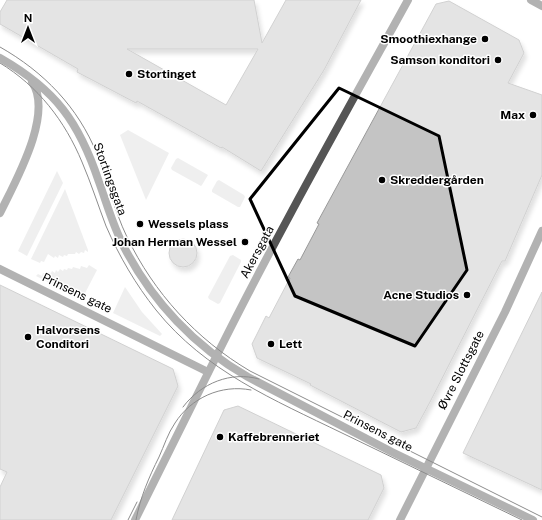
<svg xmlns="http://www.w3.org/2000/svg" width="542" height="520" viewBox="0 0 542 520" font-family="'Public Sans',sans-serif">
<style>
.green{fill:#dcdcdc}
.building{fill:#c4c4c4;stroke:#999;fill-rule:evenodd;filter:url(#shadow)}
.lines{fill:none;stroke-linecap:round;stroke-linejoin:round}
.pedestrian{stroke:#555;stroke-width:8}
.minor{stroke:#555;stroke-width:8}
.tram{stroke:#000;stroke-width:1}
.marked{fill:none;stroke:#000;stroke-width:3;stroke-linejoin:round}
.poi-dot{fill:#000;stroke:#fff;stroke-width:1.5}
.labels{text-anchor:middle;stroke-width:3;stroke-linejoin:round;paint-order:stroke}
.poi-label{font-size:12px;font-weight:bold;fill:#000;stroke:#fff;text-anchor:start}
.street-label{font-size:12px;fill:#000;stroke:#fff}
</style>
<defs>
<filter id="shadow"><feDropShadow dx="2.5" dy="4.5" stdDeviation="2" flood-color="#0004"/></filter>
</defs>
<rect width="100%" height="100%" fill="#fff"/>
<path class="green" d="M128,130L169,153L146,200L120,135Z
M178,158L208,175L202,185L201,186L172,170L171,168L176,159Z
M57,171L63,183L27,256L18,251Z
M219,180L244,195L245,197L240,207H238L212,192V190L217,181Z
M65,189L88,250V252L85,250L84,253L81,252L79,254L76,252L75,254H68L67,256L64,255L63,257L59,255L58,258L55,256L54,258L48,254L44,262L41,261L40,263L31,259Z
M233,255L241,260V262L220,303L218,304L209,299L208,297L230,256Z
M89,265L97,270L82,299L36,276L38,274L42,276L43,273L46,274L47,272L51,273L52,271L55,273L56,270L58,272L60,269L63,271L64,269L67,270L68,268L72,269L73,267L80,269L81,266L87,268Z
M125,287L142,312L162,334L160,336L113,313Z"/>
<path class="building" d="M7,0H254L262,43L286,0H361L324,70L261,171L222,147L221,148L137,101L136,103L77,72L78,69L0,24V12ZM127,49H258L226,105Z
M449,1L519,40L524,53L508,83L542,95V175L505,261H502L430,402L416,428L401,432L310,385L311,384L257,358L252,344L266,316L269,318L290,278L288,277L298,259L300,260L319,224L317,223L436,4Z
M169 253a14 14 0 1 1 28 0a14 14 0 1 1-28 0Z
M0,285L173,369L178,386L111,520H0V487L7,472L0,469Z
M542,292V490L463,453Z
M238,406L381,475L384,488L368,520H172L224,410Z"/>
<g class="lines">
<path class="pedestrian" d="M531,0L542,6
M0,269L208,372
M216,357C276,236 343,118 408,0
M400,520L505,312L542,231"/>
<path class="minor" d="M0,58C56,90 79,122 99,182C107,204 113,226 124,247C152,301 195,347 248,377L392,452L533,520
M0,213C15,182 54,114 32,82
M135,520L216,357"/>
<path class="tram" d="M0,47C44,72 78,107 97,154C108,182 114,210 127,237C154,293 196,339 250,371L542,517
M0,63C38,86 65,121 82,162C91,183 98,205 106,226C119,256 136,285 156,310C205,371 274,400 342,433C402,462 462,491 522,520
M183,407C201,383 231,371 259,379
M128,520L137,502
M136,520C140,498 149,477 159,457C164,446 168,433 175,423C191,398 221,384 251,390"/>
</g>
<path d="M0 0H542V520H0ZM339,88L439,136L467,270L415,346L295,296L250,199Z" fill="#fff" fill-opacity=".55" fill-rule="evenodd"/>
<path class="marked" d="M339,88L439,136L467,270L415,346L295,296L250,199Z"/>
<g class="poi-dot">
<circle cx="485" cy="39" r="4"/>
<circle cx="498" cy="60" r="4"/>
<circle cx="129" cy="74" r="4"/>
<circle cx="533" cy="115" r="4"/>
<circle cx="382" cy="180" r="4"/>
<circle cx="140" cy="224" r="4"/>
<circle cx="245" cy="242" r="4"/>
<circle cx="467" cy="295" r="4"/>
<circle cx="28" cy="337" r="4"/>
<circle cx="271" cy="344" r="4"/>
<circle cx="220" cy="437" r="4"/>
</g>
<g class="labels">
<g class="poi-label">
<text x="477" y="43" text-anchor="end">Smoothiexhange</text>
<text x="490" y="64" text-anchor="end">Samson konditori</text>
<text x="137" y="78">Stortinget</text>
<text x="525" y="119" text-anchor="end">Max</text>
<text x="390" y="184">Skreddergården</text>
<text x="148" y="228">Wessels plass</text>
<text x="237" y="246" text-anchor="end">Johan Herman Wessel</text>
<text x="459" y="299" text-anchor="end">Acne Studios</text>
<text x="36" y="334">Halvorsens<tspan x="36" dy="14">Conditori</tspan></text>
<text x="279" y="348">Lett</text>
<text x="228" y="441">Kaffebrenneriet</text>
</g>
<g class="street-label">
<text transform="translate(110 179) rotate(70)" y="4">Stortingsgata</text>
<text transform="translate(257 252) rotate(-62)" y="4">Akersgata</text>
<text transform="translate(77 293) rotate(26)" y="4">Prinsens gate</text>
<text transform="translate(461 370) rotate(-63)" y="4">Øvre Slottsgate</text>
<text transform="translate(378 431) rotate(27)" y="4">Prinsens gate</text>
</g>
</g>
<g transform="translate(28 28)" stroke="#ffffff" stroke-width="3" paint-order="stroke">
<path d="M0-3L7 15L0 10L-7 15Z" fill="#000000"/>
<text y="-6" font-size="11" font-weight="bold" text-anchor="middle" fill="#000000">N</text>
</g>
</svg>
